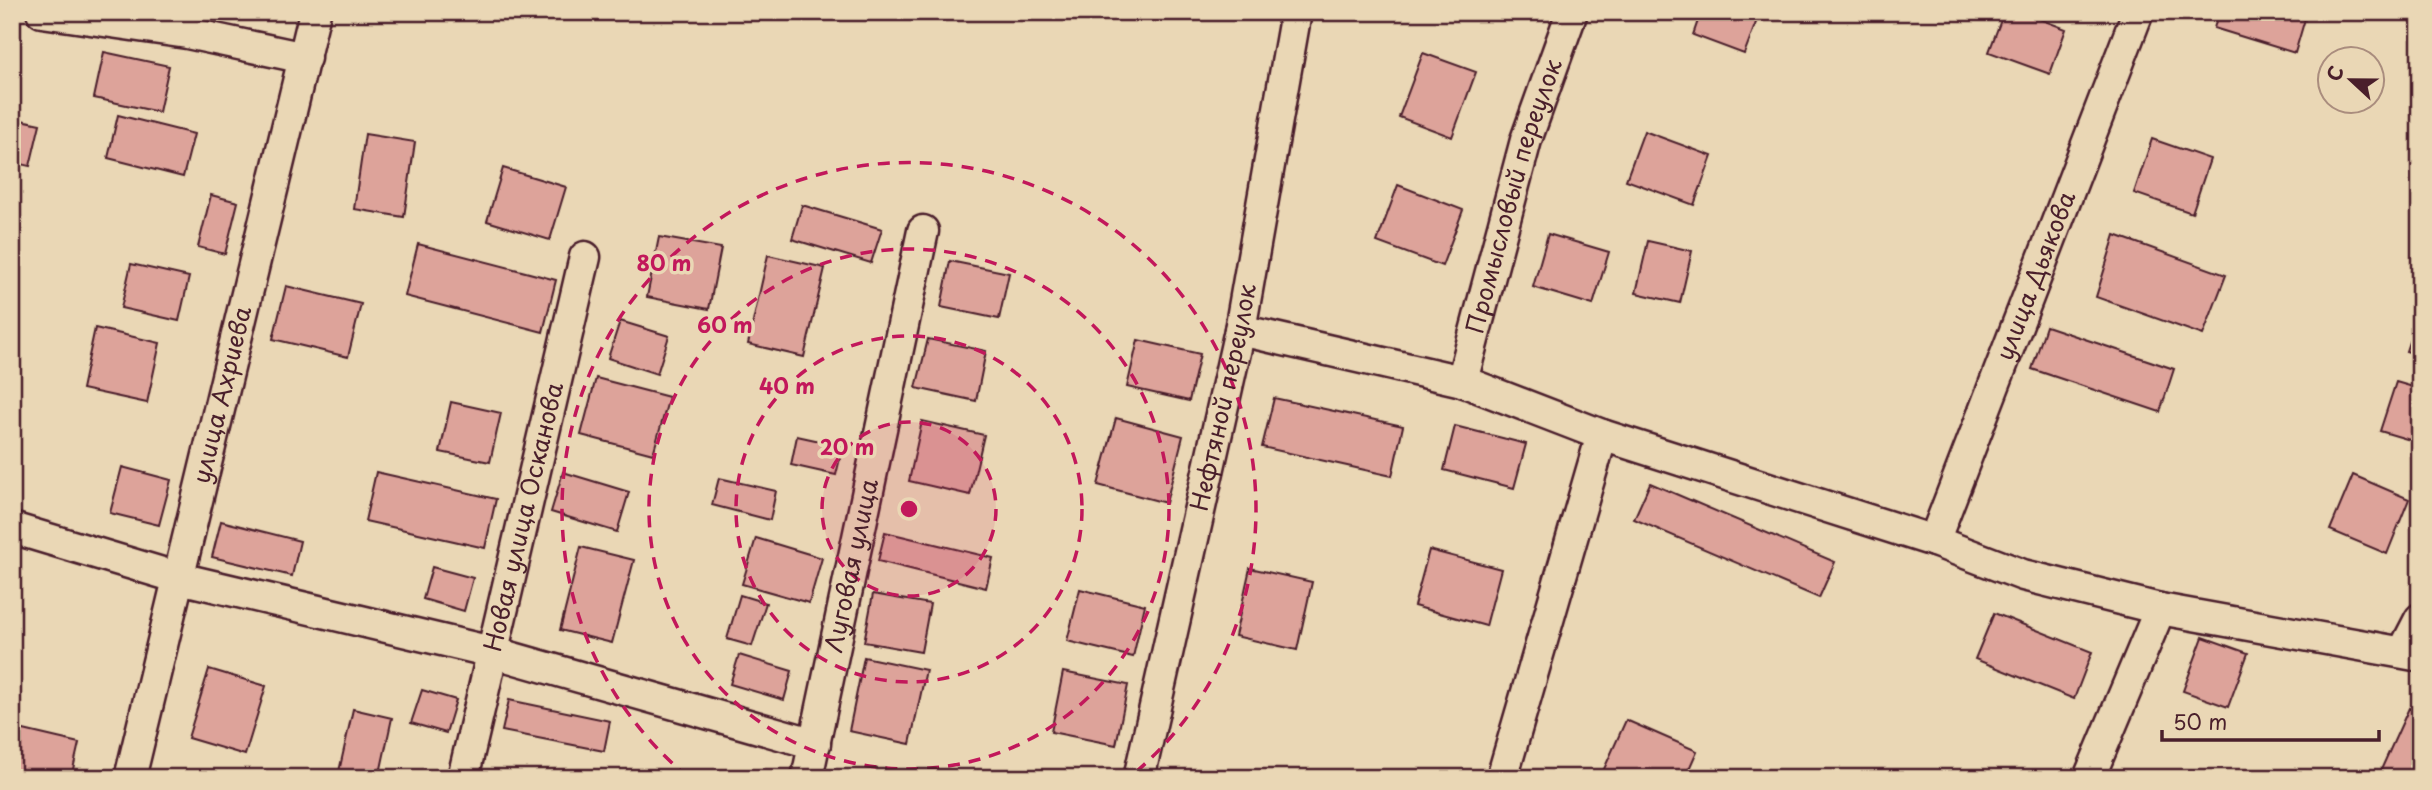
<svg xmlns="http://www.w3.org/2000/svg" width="2432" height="790" viewBox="0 0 2432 790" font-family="'Playpen Sans',sans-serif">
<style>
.building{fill:#dda39a;stroke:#4a1f2b;stroke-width:2}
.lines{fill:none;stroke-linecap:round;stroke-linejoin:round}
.minor-casing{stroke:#4a1f2b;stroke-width:35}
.minor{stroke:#ead7b5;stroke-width:30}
.ring{fill:none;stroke:#c2185b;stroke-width:3.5;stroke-dasharray:12 9}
.labels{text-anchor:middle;stroke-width:7;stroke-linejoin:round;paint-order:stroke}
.street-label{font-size:24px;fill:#4a1f2b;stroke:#ead7b5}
.centre{fill:#c2185b;stroke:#ead7b5;stroke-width:3.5}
.ring-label{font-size:21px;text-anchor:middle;font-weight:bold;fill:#c2185b;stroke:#ead7b5;stroke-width:7;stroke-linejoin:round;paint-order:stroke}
</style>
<rect width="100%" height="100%" fill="#ead7b5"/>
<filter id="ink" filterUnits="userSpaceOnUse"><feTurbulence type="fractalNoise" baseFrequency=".0143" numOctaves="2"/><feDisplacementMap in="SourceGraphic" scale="14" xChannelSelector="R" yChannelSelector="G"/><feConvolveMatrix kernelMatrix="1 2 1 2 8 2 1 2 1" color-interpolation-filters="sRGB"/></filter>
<g filter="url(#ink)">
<path class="building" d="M1701,12H1760L1744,54L1693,35Z
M2004,12H2021L2066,29L2050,74L1989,52Z
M2219,12H2307L2295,53L2214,28Z
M104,52L169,66L159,112L94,98Z
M1423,53L1476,72L1452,137L1399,117Z
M118,115L194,134L183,177L108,158Z
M12,118L40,124L30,166L12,162Z
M1644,131L1712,156L1694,205L1626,180Z
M365,134L415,142L404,217L354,209Z
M2152,139L2210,159L2192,213L2134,193Z
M503,168L566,187L550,240L487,221Z
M1398,185L1463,210L1442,266L1377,242Z
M211,195L238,202L225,254L198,247Z
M802,205L882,229L871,263L792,239Z
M12,227L20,228L12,263Z
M1548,234L1609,252L1593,305L1533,287Z
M2115,235L2226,275L2203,335L2096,297Z
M659,237L721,248L709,309L647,297Z
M1648,241L1692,251L1680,303L1636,293Z
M418,244L556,280L543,332L405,296Z
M768,255L825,268L804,357L748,344Z
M950,261L1009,273L999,319L941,307Z
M131,264L189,277L179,321L121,308Z
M286,286L361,304L348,357L273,339Z
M2420,308V355L2406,351Z
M620,321L669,336L657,374L608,358Z
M2046,326L2174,369L2160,412L2032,369Z
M95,328L160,343L147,403L82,389Z
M928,339L986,351L976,401L916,388Z
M1138,340L1200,354L1189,401L1127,387Z
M596,378L669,397L653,454L581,435Z
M2396,382L2420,389V443L2380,431Z
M1274,398L1403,426L1392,476L1262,447Z
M451,402L501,413L490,462L440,452Z
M1116,418L1183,436L1166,503L1098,485Z
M922,421L984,435L970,495L909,481Z
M1455,426L1526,444L1514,488L1444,470Z
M797,436L843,446L836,475L791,465Z
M122,467L171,480L159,525L110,513Z
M376,472L496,499L485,548L365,521Z
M563,472L629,492L617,532L551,512Z
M2353,475L2409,499L2387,554L2330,530Z
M719,478L776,491L770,520L712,505Z
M1650,483L1835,562L1819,598L1634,519Z
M221,521L300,541L292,576L212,557Z
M885,532L993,558L986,588L878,561Z
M756,538L822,558L809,603L742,584Z
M581,547L634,560L612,643L560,630Z
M1429,550L1501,569L1486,626L1414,606Z
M432,567L473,578L464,611L423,599Z
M1250,568L1312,582L1297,650L1235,636Z
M1080,589L1145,605L1133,657L1067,641Z
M873,594L930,604L921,652L864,642Z
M740,595L766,603L752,646L727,639Z
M1994,613L2092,652L2074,699L1975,659Z
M2203,637L2248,653L2228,707L2183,691Z
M739,655L792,671L784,700L730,684Z
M864,657L926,670L910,744L849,731Z
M209,669L266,686L245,755L188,738Z
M1063,672L1128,685L1116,745L1051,732Z
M422,690L456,700L446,733L411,723Z
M509,700L610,721L604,751L502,731Z
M2409,708L2420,714V778H2392L2380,772Z
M353,709L392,718L379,778L338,776Z
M1626,720L1697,751L1685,778H1600Z
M15,728L79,743L71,778H12Z
M1203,769L1236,778H1201Z
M1038,773L1062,778H1037Z"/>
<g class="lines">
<defs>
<g id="minor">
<path d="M42,12L187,33L305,58"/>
<path d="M1240,330L1462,381L1602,435L1934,541L2023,575L2160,609L2420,656"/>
<path id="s1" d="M1462,381L1526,140L1572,12"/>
<path d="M12,528L179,578L492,652L815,744"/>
<path id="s2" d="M1934,541L2138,12"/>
<path d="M2403,652L2420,619"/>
<path id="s3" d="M130,778L315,12"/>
<path id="s4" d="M463,778L585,257"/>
<path id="s5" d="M807,778L923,231"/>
<path id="s6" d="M1139,778L1240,330L1296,12"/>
<path d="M1502,778L1602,435"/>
<path d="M2089,778L2160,609"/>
</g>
</defs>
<use href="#minor" class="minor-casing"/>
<use href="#minor" class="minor"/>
</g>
</g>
<circle cx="909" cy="509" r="87" fill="#c2185b" fill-opacity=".12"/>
<g class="ring">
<circle cx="909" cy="509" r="87"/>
<circle cx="909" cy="509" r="173"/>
<circle cx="909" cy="509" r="260"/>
<path d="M688 777A347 347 0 1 1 1130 777"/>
</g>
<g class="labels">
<g class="street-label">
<text dy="8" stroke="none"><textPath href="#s1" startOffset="192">Промысловый переулок</textPath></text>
<text dy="8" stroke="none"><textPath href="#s2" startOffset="284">улица Дьякова</textPath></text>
<text dy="8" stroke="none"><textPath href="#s3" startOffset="394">улица Ахриева</textPath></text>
<text dy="8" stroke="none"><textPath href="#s6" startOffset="390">Нефтяной переулок</textPath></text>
<text dy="8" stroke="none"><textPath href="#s4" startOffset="268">Новая улица Осканова</textPath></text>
<text dy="8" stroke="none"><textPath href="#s5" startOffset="217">Луговая улица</textPath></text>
</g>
</g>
<circle cx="909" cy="509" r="10" class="centre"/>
<g class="ring-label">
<text x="664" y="271">80 m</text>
<text x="725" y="333">60 m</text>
<text x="787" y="394">40 m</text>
<text x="847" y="455">20 m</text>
</g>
<rect width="2432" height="790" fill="none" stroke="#ead7b5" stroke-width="42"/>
<rect x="21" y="21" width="2390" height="748" fill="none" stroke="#4a1f2b" stroke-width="2.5" filter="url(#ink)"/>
<g transform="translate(2351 80) rotate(292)"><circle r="33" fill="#ead7b5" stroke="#aa8d7e" stroke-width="2"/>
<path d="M0-5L12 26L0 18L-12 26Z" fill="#4a1f2b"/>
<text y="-10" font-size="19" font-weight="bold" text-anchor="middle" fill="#4a1f2b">С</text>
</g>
<path d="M2162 730v10h217v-10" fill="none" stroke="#4a1f2b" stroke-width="3.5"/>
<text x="2173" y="730" font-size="21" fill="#4a1f2b" stroke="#ead7b5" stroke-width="5" paint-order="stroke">50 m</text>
</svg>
